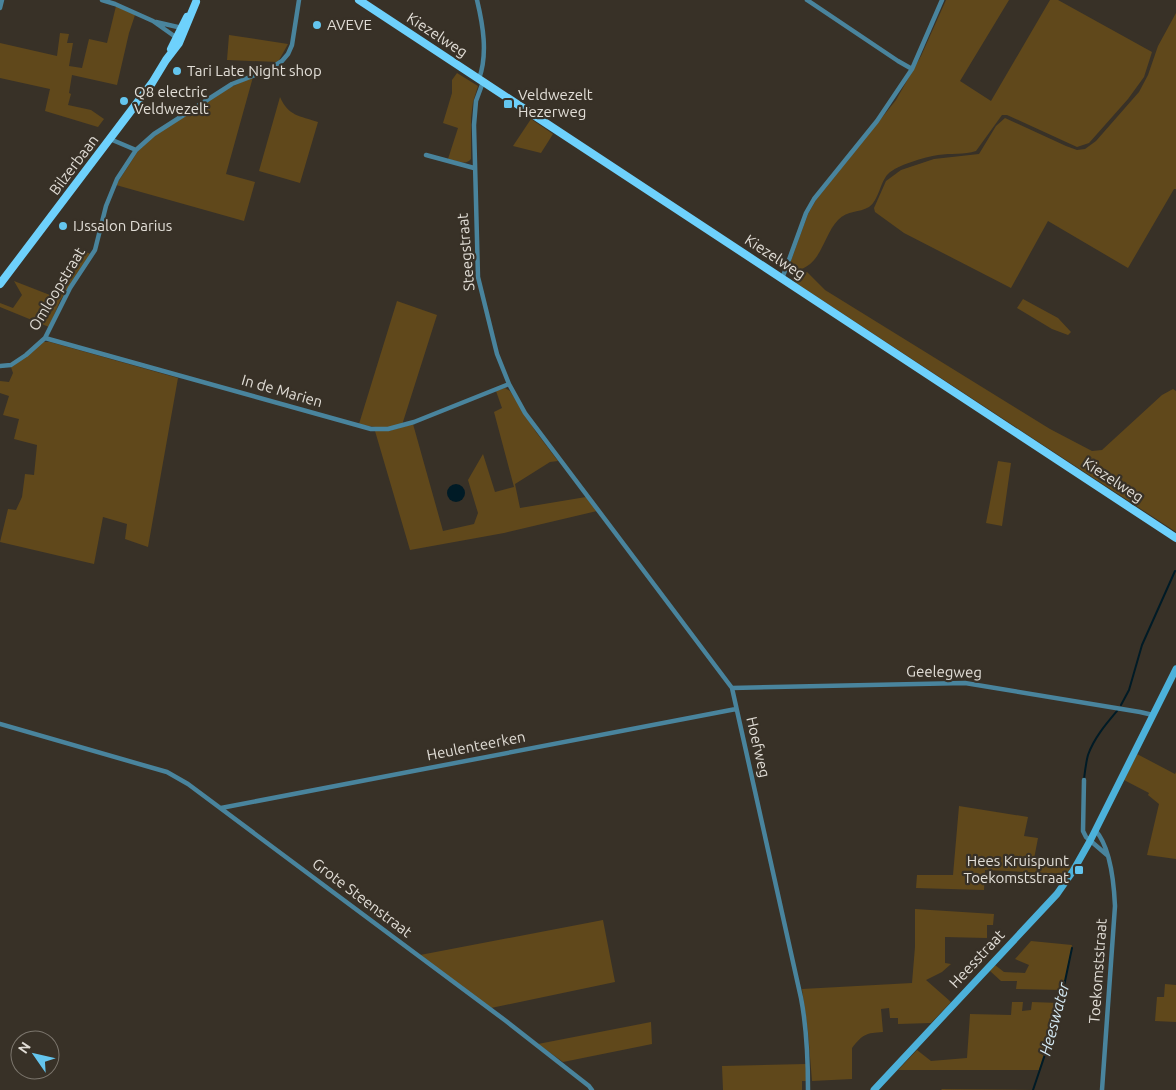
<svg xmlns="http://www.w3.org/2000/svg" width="1176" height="1090" viewBox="0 0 1176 1090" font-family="Ubuntu,sans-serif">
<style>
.green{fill:#60481b}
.water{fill:#001b26}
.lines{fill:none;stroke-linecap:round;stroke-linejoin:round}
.stream{stroke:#001b26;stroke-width:2}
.street{stroke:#49849d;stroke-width:4.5}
.secondary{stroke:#4cb1da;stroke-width:7}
.primary{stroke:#6ed1fc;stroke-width:8}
.poi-dot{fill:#64c5ee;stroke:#383127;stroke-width:2}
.labels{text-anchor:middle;stroke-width:4.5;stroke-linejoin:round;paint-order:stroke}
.poi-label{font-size:15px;fill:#e1ddd6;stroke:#383127;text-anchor:start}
.street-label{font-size:15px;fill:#e1ddd6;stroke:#383127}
.water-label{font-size:16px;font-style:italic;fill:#d3e8f2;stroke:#383127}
</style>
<rect width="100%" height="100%" fill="#383127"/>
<path class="green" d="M946,0H1009L960,81L991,101L1050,0H1058L1152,52L1144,77L1128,99L1089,143L1077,147L1007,115H1002L976,151C964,155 951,153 938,155C925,157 897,165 888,174C880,182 879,200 869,207C859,213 848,210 838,220C823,236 822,263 799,270C794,271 792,270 789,266L808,214L816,200L896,100L921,56Z
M116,6L135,15L129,33L117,85L72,75L69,93L71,94L68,105L91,110L104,119L98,127L45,111L50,89L0,78V43L57,56L60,33L69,34L67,43H73L69,66L82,68L89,39L107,43Z
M1176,13V189H1174L1128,268L1048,221L1011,288L904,233L875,212L874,208L886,181L901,170L934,159L979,154L996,126L1005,118L1066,146L1077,150L1085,149L1096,141L1139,92L1148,75L1158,46Z
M229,35L288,44L278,62L227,60Z
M457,73L478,86L473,102L471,118V159C465,166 457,161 448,159L458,128L443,123L452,93V80Z
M253,77L226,174L255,182L244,221L116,185L138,151L157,134L229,88Z
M280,97C288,116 300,116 318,122L300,183L259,171Z
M531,119L553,134L541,153L513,146Z
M78,249L91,254L60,301L49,327L0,307V303L13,308L22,295L14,281L55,297L65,281L62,280Z
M804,272H807L825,290L1050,429L1092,451L1102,450L1162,395L1173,389L1176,391V532L793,281L794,278Z
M1023,299L1058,318L1071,332L1068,335L1052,329L1017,308Z
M397,301L437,315L402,425C387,429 374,428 359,424Z
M43,342H50L178,378L148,547L125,539L127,524L103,517L94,564L0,542L8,509L16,510L22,497L25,474L34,475L37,445L14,439L19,419L3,415L9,396L0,393V381L9,382L13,373L11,367Z
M505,388L510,391L536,432L558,461L550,462L515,484L520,508L586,497L597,511L504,533L410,550L375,431H389L413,424L443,531L474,524L478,513L468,480L483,454L495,492L514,487L494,412L502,408L496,391Z
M998,461L1011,463L1002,526L986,523Z
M1137,754L1175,774L1176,772V859L1147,855L1159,804L1148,795L1149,793L1124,780Z
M959,806L1028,817L1024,836L1038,838L1034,859L1072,865L1067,874L985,870L984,890L916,888L917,875H953Z
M915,909L994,914L993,925H987V938L945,937V963L951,964L942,972L926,980L951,1002L931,1023L898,1024V1018H890L889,1008L881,1009L883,1032C866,1033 863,1034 852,1048V1079L812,1081L808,1032L802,989L912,983L915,947Z
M603,920L615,982L491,1008L420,955Z
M1031,941L1072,945L1063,990L1016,989L1017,981H1001L990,971L995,965L1004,972L1025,973L1029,965L1015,959Z
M1165,984L1176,985V1022L1155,1021L1157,997H1164Z
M1012,1002H1023L1022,1011L1031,1010L1032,1002L1059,1003L1039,1070H898L917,1050L931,1061L967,1058L970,1014L1011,1015Z
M651,1022L652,1044L563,1062L538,1044Z
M806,1064L807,1081H802V1090H723L722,1066Z
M942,1089H1033L941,1090Z"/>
<path class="water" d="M447 493a9 9 0 1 1 18 0a9 9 0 1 1-18 0Z"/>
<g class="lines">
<path class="stream" d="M1121,705L1129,690L1142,645L1175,571
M1084,779C1085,771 1086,762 1088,755C1094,738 1106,724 1117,711
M1033,1090L1057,1019L1072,948"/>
<path class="street" d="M102,0L115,4L153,21L177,38
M477,0C483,25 488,54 479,79
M807,0L898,61L912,69
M0,8L2,0
M156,22L182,28
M483,82L476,101L474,125L478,277L497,354L509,384L525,413L732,688L801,998C807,1029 808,1059 808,1090
M110,139L136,150
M426,155L474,168
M782,279L806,213L814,199L877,121L912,69L942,0
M45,338L371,429H388L414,422L509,384
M0,366L11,365L26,355L45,338L70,288L95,250L106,206L117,179L136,150L154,134L232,84L268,70L282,61L288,54L292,45L299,0
M732,688L965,683L1140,712L1153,715
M0,724L167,772L188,784L506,1021L589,1086L592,1090
M1084,780L1083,831L1086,837L1107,855
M221,808L736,709
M1095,830C1111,847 1114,884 1115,906L1102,1090"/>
<path class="secondary" d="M874,1090L1057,894L1073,871L1090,841L1176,669"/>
<path class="primary" d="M359,0L1176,538
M171,49L187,17
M0,284L152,83L166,60L179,43L196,2"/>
</g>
<g class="poi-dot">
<circle cx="317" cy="25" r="5"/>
<circle cx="177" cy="71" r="5"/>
<circle cx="124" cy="101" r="5"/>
<rect x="503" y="99" width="10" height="10" rx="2.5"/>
<circle cx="63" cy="226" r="5"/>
<rect x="1074" y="865" width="10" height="10" rx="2.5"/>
</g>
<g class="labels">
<g class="poi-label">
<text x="327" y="30">AVEVE</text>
<text x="187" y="76">Tari Late Night shop</text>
<text x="134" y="97">Q8 electric<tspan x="134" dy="17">Veldwezelt</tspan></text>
<text x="518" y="100">Veldwezelt<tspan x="518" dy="17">Hezerweg</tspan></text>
<text x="73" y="231">IJssalon Darius</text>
<text x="1069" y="866" text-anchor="end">Hees Kruispunt<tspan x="1069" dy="17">Toekomststraat</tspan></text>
</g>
<g class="street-label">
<text transform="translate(437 35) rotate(33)" y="5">Kiezelweg</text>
<text transform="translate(74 165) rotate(-53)" y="5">Bilzerbaan</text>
<text transform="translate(466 252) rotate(-95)" y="5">Steegstraat</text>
<text transform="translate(775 257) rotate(33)" y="5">Kiezelweg</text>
<text transform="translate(57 289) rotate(-59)" y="5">Omloopstraat</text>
<text transform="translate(282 391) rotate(16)" y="5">In de Marien</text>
<text transform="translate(1113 480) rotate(33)" y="5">Kiezelweg</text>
<text transform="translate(944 672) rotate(1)" y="5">Geelegweg</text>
<text transform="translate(476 746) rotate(-11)" y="5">Heulenteerken</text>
<text transform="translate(758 747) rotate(77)" y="5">Hoefweg</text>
<text transform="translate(362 898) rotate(37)" y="5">Grote Steenstraat</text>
<text transform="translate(977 959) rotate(-47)" y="5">Heesstraat</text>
<text transform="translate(1098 971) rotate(-86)" y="5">Toekomststraat</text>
</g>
<g class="water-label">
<text transform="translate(1054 1019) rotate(-75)" y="6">Heeswater</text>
</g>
</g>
<g transform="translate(35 1055) rotate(304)"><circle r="24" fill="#383127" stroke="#7c766d"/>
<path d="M0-4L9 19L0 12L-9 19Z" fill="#64c5ee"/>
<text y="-8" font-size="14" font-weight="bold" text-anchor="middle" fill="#e1ddd6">N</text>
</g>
</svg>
